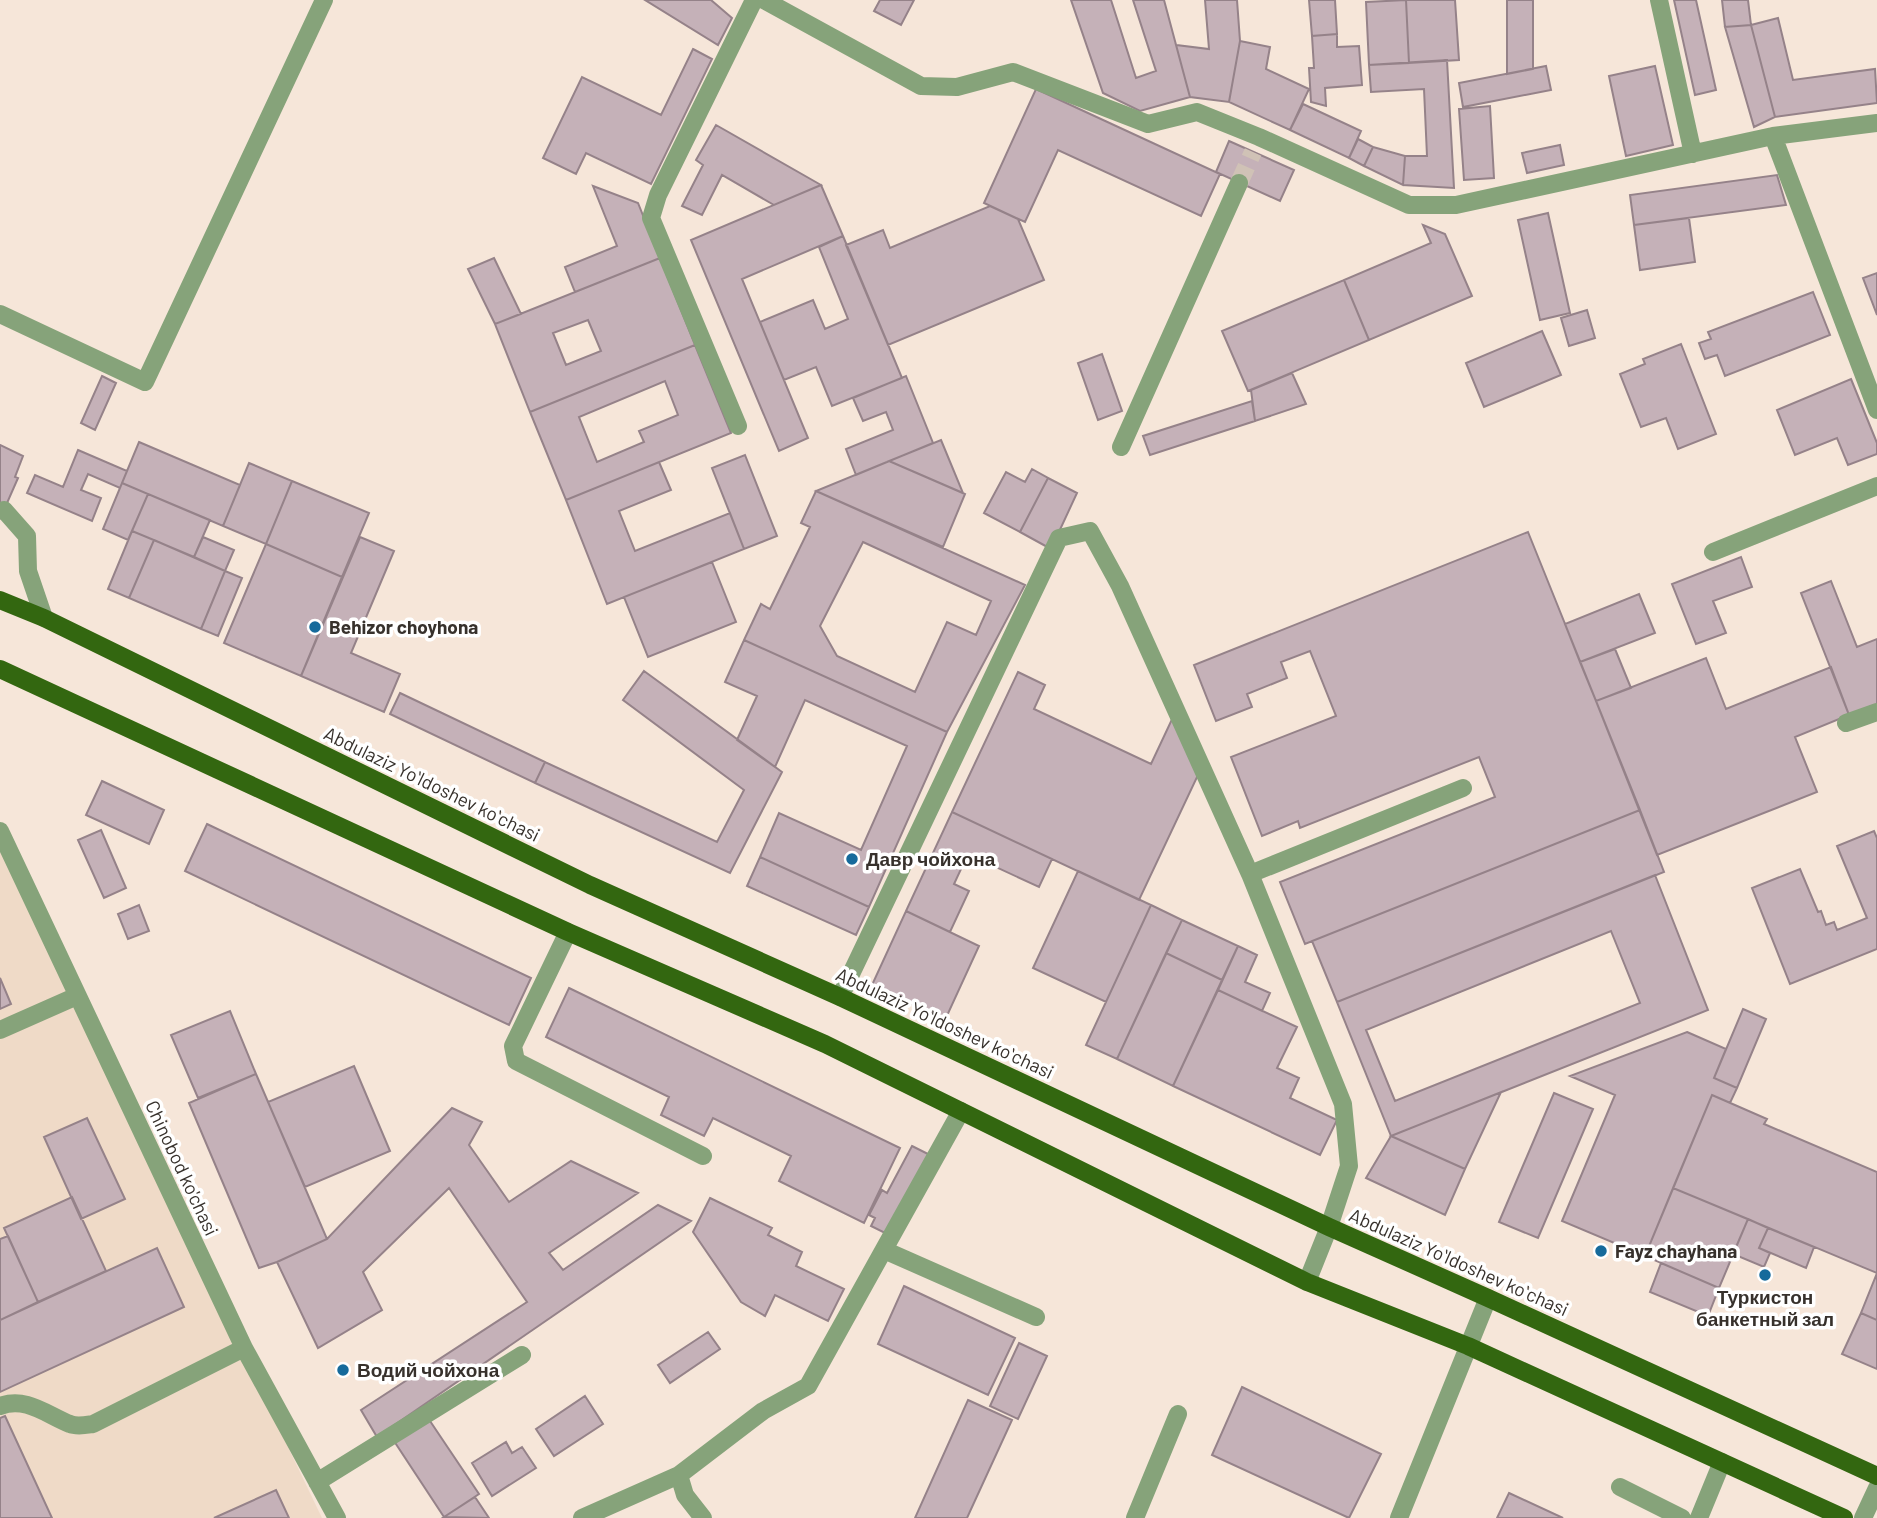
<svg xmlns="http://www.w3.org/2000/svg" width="1877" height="1518" viewBox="0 0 1877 1518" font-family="Barlow,sans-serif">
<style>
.built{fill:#efdac7}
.building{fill:#c5b1b8;stroke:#958289;stroke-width:2;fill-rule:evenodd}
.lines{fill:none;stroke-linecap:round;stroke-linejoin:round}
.minor-tunnel{stroke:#d0c2b6;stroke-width:18;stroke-dasharray:18 9;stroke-linecap:butt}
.minor{stroke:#86a37a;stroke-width:18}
.major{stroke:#336710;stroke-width:18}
.poi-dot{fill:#166a9b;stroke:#fff;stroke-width:2.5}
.labels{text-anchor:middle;stroke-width:7;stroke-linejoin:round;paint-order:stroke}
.poi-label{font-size:19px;font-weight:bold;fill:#37312c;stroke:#fff;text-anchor:start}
.street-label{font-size:19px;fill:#37312c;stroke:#fff}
</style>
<rect width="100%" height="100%" fill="#f6e6d9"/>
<path class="built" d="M0,845L322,1518H0Z"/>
<path class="building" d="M645,0H711L732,18L718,45Z
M880,0H914L901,25L874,11Z
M1071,0H1111L1136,78L1156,71L1133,0H1164L1190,97L1140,111L1103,93Z
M1205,0H1237L1240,41L1229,102L1190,97L1176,45L1209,49Z
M1309,0H1335L1337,34L1312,36Z
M1406,0H1455L1459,60L1409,63Z
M1406,0L1409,63L1369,65L1366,2Z
M1507,0H1533V69L1507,74Z
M1674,0H1696L1716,90L1695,95Z
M1722,0H1748L1751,25L1725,27Z
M1778,18L1793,80L1875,69L1877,103L1775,117L1751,25Z
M1751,25L1775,117L1754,127L1725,27Z
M1337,34V47L1359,46L1362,85L1325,88L1326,106L1311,102L1309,68H1314L1312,36Z
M1240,41L1270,47L1266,69L1309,89L1290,130L1229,102Z
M693,49L712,59L651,184L586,153L576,174L543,158L582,77L661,115Z
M1447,60L1454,188L1403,185L1405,156H1427L1424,89L1371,92L1369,65Z
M1546,66L1551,90L1463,107L1459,83Z
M1655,66L1673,145L1626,156L1609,76Z
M1036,89L1220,174L1201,216L1058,150L1025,222L984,203Z
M1303,104L1361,131L1349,158L1290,130Z
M1490,106L1494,178L1464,180L1459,109Z
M716,125L821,185L774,205L722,175L702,215L682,206L703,165L696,160Z
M1358,139L1373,147L1364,166L1349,158Z
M1229,141L1294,170L1280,201L1216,172Z
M1560,145L1564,165L1527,173L1522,153Z
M1373,147L1405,156L1403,185L1364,166Z
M1777,175L1786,205L1634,225L1630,195Z
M821,185L843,236L742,279L808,438L779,451L691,240Z
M593,186L638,203L660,258L575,292L565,267L617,246Z
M990,206L1018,219L1044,280L888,345L846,245L883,230L890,248Z
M1548,213L1570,313L1540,320L1518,220Z
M1689,218L1695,262L1640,270L1634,225Z
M1423,225L1445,234L1472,296L1369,340L1344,280L1431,243Z
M843,236L902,378L832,406L816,367L784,380L760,322L813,300L825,329L848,319L819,247Z
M494,258L521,314L495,324L468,269Z
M660,258L695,345L530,412L495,324ZM588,320L601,351L566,365L553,333Z
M1877,273V315L1863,278Z
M1344,280L1369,340L1248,391L1222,331Z
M1813,292L1830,335L1725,376L1717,355L1705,359L1699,343L1711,339L1708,332Z
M1587,310L1595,338L1569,346L1561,318Z
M1542,331L1561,375L1484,407L1466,363Z
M1681,344L1716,434L1678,449L1666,418L1641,427L1620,374L1645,364L1643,359Z
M695,345L731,433L566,500L530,412ZM665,381L678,415L639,431L644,442L597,462L579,417Z
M1102,354L1122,411L1098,420L1078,363Z
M1292,373L1306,404L1255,421L1251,390Z
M102,376L116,383L95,430L81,423Z
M906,376L933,443L856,475L846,449L893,430L886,412L863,421L853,398Z
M1851,379L1877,443V454L1848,465L1837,438L1795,455L1777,410Z
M1252,401L1255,421L1150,455L1143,436Z
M941,440L963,493L889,461Z
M139,442L240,485L223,526L122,483Z
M0,445L23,456L15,477L18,478L0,519Z
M78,450L127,471L120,488L88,474L81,490L101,498L92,521L27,493L35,475L63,487Z
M745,455L777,536L744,549L712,468Z
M889,461L965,494L943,547L816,491Z
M659,462L671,490L619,511L635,551L730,513L744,549L607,604L566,500Z
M249,463L292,481L266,544L223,526Z
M1032,469L1048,478L1020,532L984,513L1006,472L1025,482Z
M1048,478L1077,493L1051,549L1020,532Z
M292,481L369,513L342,577L266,544Z
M122,483L148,494L128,540L103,529Z
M816,491L1025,585L947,732L744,640L761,604L770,609L810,527L801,523ZM863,542L991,601L976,635L947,622L915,692L837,656L820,626Z
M148,494L210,520L194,557L132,531Z
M132,531L154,540L129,598L108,589Z
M1528,532L1640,810L1305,944L1280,882L1495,797L1479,757L1300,828L1298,821L1262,836L1231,757L1336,716L1310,651L1281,662L1287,678L1247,694L1252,707L1216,721L1194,665Z
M203,537L234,550L225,571L194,557Z
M360,537L394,551L351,653L400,674L384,712L301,676Z
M154,540L225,571L201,629L129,598Z
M266,544L342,577L301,676L224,643Z
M1741,557L1752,587L1713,601L1726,633L1696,644L1672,584Z
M712,562L736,622L648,657L624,597Z
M225,571L242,578L218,636L201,629Z
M1831,581L1857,647L1877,639V704L1849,715L1801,593Z
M1639,594L1655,633L1580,662L1565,624Z
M744,640L947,732L869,907L760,857L779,813L861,850L907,746L805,700L775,767L737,740L757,696L725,682Z
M1615,649L1631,688L1596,701L1580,662Z
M1706,658L1726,709L1831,667L1849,715L1795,737L1817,792L1657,855L1596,701Z
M644,671L782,772L730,873L535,783L545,762L717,842L744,790L623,700Z
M1018,672L1045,685L1034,709L1151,764L1174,715L1198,775L1139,900L952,812Z
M400,693L545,762L535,783L390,714Z
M102,781L164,810L149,844L86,815Z
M1640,810L1664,872L1337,1002L1312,941Z
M952,812L1052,859L1039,887L968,854L954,884L969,891L950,932L906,911Z
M207,824L531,978L509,1025L185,871Z
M101,830L126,888L104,898L78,840Z
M1874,831L1877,838V949L1790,984L1752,888L1800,869L1818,912L1821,911L1826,925L1834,922L1837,930L1867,918L1837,846Z
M760,857L869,907L856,935L747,886Z
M1078,871L1151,905L1106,1002L1033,968Z
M1655,875L1708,1010L1391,1136L1337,1002ZM1611,931L1640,1003L1395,1101L1366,1030Z
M139,905L149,931L128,939L118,914Z
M1151,905L1182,920L1117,1059L1086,1045Z
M906,911L979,946L945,1020L872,985Z
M1182,920L1238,946L1222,980L1166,953Z
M1238,946L1257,955L1245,982L1270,993L1262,1011L1218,990Z
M1166,953L1222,980L1173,1086L1117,1059Z
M0,978L11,1004L0,1009Z
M569,988L900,1148L864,1223L779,1181L791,1156L713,1118L704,1136L661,1115L669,1097L546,1037Z
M1218,990L1297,1027L1277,1068L1299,1078L1290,1098L1337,1120L1320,1155L1173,1086Z
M1743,1009L1766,1019L1737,1088L1714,1078Z
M230,1011L256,1074L198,1098L171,1035Z
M1687,1032L1726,1049L1714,1078L1737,1088L1730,1103L1712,1095L1645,1256L1562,1221L1615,1095L1570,1076Z
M354,1066L390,1151L305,1187L268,1102Z
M256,1074L327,1239L277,1262L259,1268L189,1103Z
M1501,1092L1465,1169L1391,1136Z
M1554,1093L1593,1109L1538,1238L1499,1222Z
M1712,1095L1767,1119L1764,1124L1877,1172V1273L1673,1188Z
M452,1108L482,1122L469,1145L509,1202L571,1161L638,1193L549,1253L563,1270L658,1205L691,1221L377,1437L361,1410L527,1302L449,1188L363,1272L382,1310L318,1348L277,1262L327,1239Z
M87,1118L125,1199L81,1219L44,1137Z
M1391,1136L1465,1169L1445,1215L1366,1178Z
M912,1146L932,1156L891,1236L871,1226L875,1218L869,1215L882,1190L887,1193Z
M1673,1188L1748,1219L1719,1288L1645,1256Z
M72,1197L106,1271L38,1302L4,1228Z
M710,1198L772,1228L768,1235L802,1252L796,1266L844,1289L828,1321L775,1295L765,1316L741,1302L693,1232Z
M1748,1219L1768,1228L1759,1248L1770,1253L1764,1267L1733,1254Z
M1768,1228L1814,1247L1806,1268L1759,1248Z
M8,1236L38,1302L0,1320V1239Z
M157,1248L184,1307L0,1392V1320Z
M1661,1263L1719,1288L1708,1316L1650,1292Z
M1877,1273V1320L1861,1313Z
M904,1286L1015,1338L988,1395L878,1344Z
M1861,1313L1877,1320V1369L1842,1354Z
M708,1332L720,1349L670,1383L658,1365Z
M1019,1343L1047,1356L1018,1419L990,1406Z
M1242,1387L1381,1454L1349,1518L1212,1455Z
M585,1396L603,1424L554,1456L536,1429Z
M968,1400L1012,1420L967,1518H915Z
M5,1416L52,1518H0V1418Z
M428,1418L479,1494L444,1517L394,1441Z
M506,1442L512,1453L522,1447L536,1468L492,1496L472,1463Z
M276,1490L289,1518H214Z
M1509,1493L1563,1518H1497Z
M475,1497L489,1518L444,1517Z"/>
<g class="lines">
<path class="minor-tunnel" d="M1239,183L1253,152"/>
<path class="minor" d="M764,0L921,86L957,87L1013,72L1148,124L1197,112L1259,137L1409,205H1456L1773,136L1877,123
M1659,0L1693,154
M1773,136L1877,410
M0,314L145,382L324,0
M738,426L651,218L658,195L754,0
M1121,447L1239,183
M4,510L27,536L28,571L44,618
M1713,552L1877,486
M1846,723L1877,712
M0,831L244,1348L337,1518
M1250,874L1463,788
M568,932L513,1046L516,1061L703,1156
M840,997L1059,538L1090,531L1120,586L1250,874L1343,1104L1349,1166L1329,1227L1307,1282
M0,1030L77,996
M884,1250L1036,1317
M0,1406C26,1396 47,1415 70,1424C77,1427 86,1425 93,1424L244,1348
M317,1482L522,1355
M1620,1487L1682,1518
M582,1518L679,1475
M703,1518L685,1495L679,1475L763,1411L808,1386L961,1111
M1135,1518L1178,1414
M1399,1518L1488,1298
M1699,1518L1722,1462
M1863,1518L1877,1488"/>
<path class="major" d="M0,600L44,618L590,885L840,997L1329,1227L1488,1298L1877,1476
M0,669L568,932L825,1044L1307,1282L1468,1346L1844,1518"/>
</g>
<g class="poi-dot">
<circle cx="315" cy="627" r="7"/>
<circle cx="852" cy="859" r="7"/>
<circle cx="1601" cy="1251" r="7"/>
<circle cx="1765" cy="1275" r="7"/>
<circle cx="343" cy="1370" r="7"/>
</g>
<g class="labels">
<g class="poi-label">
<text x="329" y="634">Behizor choyhona</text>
<text x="866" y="866">Давр чойхона</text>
<text x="1615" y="1258">Fayz chayhana</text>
<text x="1765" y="1304" text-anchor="middle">Туркистон<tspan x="1765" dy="22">банкетный зал</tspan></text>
<text x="357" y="1377">Водий чойхона</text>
</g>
<g class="street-label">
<text transform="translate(432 784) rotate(26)" y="7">Abdulaziz Yoʻldoshev koʻchasi</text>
<text transform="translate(945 1023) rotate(25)" y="7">Abdulaziz Yoʻldoshev koʻchasi</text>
<text transform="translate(182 1168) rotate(65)" y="7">Chinobod ko'chasi</text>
<text transform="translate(1459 1262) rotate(24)" y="7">Abdulaziz Yoʻldoshev koʻchasi</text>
</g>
</g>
</svg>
